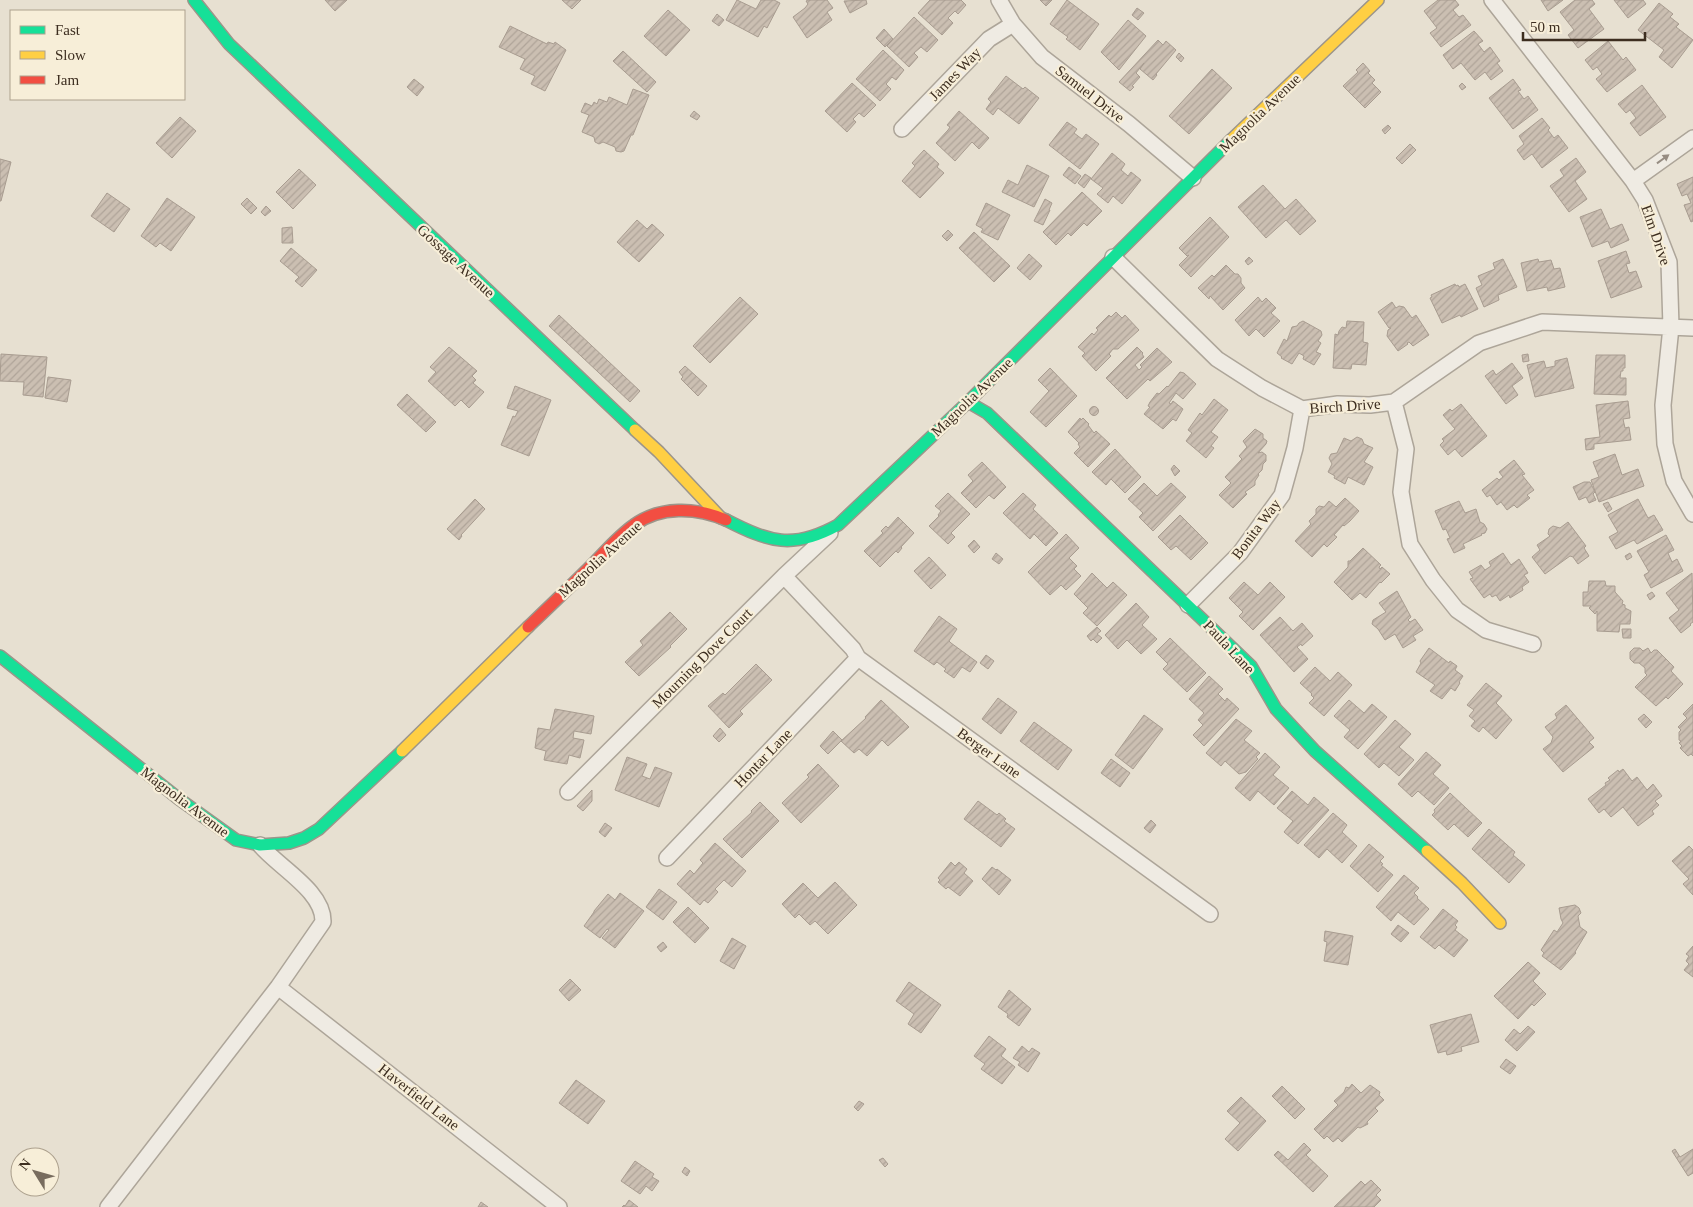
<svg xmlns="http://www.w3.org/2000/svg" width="1693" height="1207" viewBox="0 0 1693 1207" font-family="'Times New Roman',serif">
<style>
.building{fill:url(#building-hatch);stroke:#a89c90}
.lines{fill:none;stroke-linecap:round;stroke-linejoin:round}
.street-casing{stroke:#ada599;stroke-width:18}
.fast-casing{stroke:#9c958a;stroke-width:14}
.slow-casing{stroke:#9c958a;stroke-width:14}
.jam-casing{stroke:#9c958a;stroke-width:14}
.street{stroke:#efebe3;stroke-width:15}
.fast{stroke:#16e098;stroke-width:11}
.slow{stroke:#ffcf43;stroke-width:11}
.jam{stroke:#f24e42;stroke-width:11}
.oneway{fill:#968c82}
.labels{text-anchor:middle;stroke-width:4.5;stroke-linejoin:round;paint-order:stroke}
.street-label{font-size:15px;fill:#3d2e20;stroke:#f7eed8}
</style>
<defs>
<pattern id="building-hatch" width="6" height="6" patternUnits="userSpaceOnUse" patternTransform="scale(1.25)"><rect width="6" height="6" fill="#cbbfb2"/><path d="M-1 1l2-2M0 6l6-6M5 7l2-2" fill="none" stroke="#afa499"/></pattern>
</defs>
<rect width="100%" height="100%" fill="#e7e0d1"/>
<path class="building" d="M325,0H347L335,11Z
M562,0H581L572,9Z
M737,0L756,9L761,0H774L780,3L767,28L764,26L758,37L726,20Z
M808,0H827L833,8L827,12L832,20L807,38L793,17L805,8L808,4L806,1Z
M866,0L867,4L850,13L844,1Z
M930,0H961L966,5L958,14L955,11L948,18L953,23L942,35L918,13Z
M1040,0H1052L1046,6Z
M1067,0L1099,24L1080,50L1066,39L1068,37L1050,24Z
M1438,0H1455L1459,5L1453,10L1459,17L1463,15L1471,25L1441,47L1430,33L1437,28L1424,11Z
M1541,0H1563L1548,11Z
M1575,0H1592L1595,4L1589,9L1604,29L1578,48L1568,35L1574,30L1560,12Z
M1614,0H1643L1646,4L1628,18Z
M1659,3L1673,14L1670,17L1679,24L1676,27L1693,40L1672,68L1659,57L1664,50L1638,30Z
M1137,8L1144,13L1138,20L1132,15Z
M668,10L690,30L666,56L644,36Z
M717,14L724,20L719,26L712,21Z
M914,17L938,40L927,52L921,47L914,53L918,57L909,67L887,46Z
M1128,20L1146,36L1119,70L1101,52Z
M510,26L547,44L548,42L554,44L555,42L566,50L545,91L531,84L535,76L520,69L525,59L499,47Z
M884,29L893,39L885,47L876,38Z
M1474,31L1483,41L1478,44L1484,52L1490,47L1500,61L1497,63L1503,71L1491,80L1485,72L1475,80L1461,63L1453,69L1443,55Z
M1158,40L1163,45L1166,41L1176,50L1156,74L1157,75L1153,80L1140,69L1144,63L1136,73L1140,77L1132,86L1134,87L1130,91L1119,82Z
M1608,41L1623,60L1626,57L1636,70L1607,92L1596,79L1602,74L1597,67L1593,70L1585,60Z
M883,50L904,70L896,80L892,77L886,84L891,89L880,101L856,79Z
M623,51L656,82L647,92L613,61Z
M1179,53L1184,58L1181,62L1176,57Z
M1363,63L1370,71L1368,73L1375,80L1372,83L1381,92L1365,108L1343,86L1358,72L1356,70Z
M1212,69L1232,88L1189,134L1169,116Z
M1006,76L1023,89L1025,87L1039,98L1019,124L998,108L993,115L986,109L991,102L988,99Z
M414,79L424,87L417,96L407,87Z
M1513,79L1521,90L1518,91L1524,99L1528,96L1538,110L1513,129L1489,98Z
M852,83L876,105L864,117L859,113L853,119L856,122L847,132L825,111Z
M1462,83L1466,87L1462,90L1459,86Z
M1642,85L1666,117L1640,136L1630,123L1636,118L1630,110L1626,113L1618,104Z
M633,89L649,95L633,135H631L624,151L621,152L616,151L615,147L603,142L599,144L595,142L594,137L582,132L589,115L581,112L585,103L592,106L594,102L597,104L599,99L607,102L609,97L627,105Z
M694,111L700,116L697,120L690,116Z
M959,111L989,138L979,149L972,142L955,161L936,143L948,130L950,127L947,125Z
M180,117L196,131L172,158L156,143Z
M1542,118L1550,128L1548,130L1554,138L1558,135L1568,148L1542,168L1532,154L1524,160L1517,150L1524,144L1519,136Z
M1067,122L1077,129L1074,133L1082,139L1086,134L1099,144L1080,169L1049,145Z
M1388,125L1391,128L1385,134L1382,130Z
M1410,144L1416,150L1402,164L1396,158Z
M924,150L939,164L937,167L944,173L920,198L902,181L915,166L912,163Z
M1112,153L1125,164L1121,170L1128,176L1131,172L1141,180L1122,204L1113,196L1108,203L1097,194L1103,188L1091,179Z
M1576,158L1586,172L1575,181L1587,199L1569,212L1550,186L1564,176L1560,170Z
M0,159L11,162L1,201H0Z
M1027,165L1049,176L1034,207L1002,192L1008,180L1018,185Z
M1069,167L1081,176L1075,184L1063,175Z
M299,169L316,185L293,209L276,192Z
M1085,174L1091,178L1084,188L1078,183Z
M1693,177V221L1691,222L1684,205L1691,203L1687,194L1682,196L1677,184Z
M1263,185L1285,209L1296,199L1316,221L1300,235L1286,220L1266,238L1238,207Z
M1082,192L1102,211L1087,226L1084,223L1071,236L1068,233L1056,245L1043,232Z
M107,193L130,209L114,232L91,216Z
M167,198L195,217L171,251L160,243L156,247L141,236Z
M247,198L257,208L251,214L241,204Z
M1045,199L1052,203L1049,210H1050L1043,225L1034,221Z
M986,203L1010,215L998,240L981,232L983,229L976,225Z
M266,206L271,211L265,216L261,212Z
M1601,209L1610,229L1622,224L1629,240L1611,248L1608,241L1592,247L1580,217Z
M1210,217L1229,237L1191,277L1179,265L1189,255L1187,256L1179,248Z
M637,220L647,229L652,224L664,235L639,262L617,242Z
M292,227L293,243H282V228Z
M948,230L953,235L947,241L942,236Z
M974,232L1010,266L994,282L959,248Z
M291,248L317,270L302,287L295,281L299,277L280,261Z
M1626,251L1630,263L1626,264L1629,273L1636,271L1642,287L1611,298L1598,261Z
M1029,254L1042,266L1030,280L1017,268Z
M1249,257L1253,261L1248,265L1245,261Z
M1503,259L1517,287L1498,295L1499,300L1484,307L1476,288L1482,285L1478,276L1495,269L1493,263Z
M1538,259L1539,262L1551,260L1554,269L1560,268L1565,287L1548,291L1547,287L1527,291L1521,263Z
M1226,265L1235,274H1238L1241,278V283L1245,288L1223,310L1210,296L1209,299L1198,288L1212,275L1214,277Z
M1455,284L1456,286L1458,285L1459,287L1465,284L1478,309L1461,317L1460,315L1442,323L1430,298L1432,297L1431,295Z
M740,297L758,314L710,363L693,346Z
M1258,297L1262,302L1266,298L1276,308L1271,313L1280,321L1264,337L1256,329L1249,336L1235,320Z
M1392,302L1396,308L1399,306L1404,307L1412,318L1416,315L1429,335L1413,346L1409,342L1407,343L1408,344L1398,351L1387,336L1388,330L1391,328H1389L1378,312Z
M1116,312L1122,318L1125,315L1139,330L1118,349H1113L1109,354L1111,356L1096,371L1082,356L1085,353L1078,347L1092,333L1094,335L1098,330L1096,328L1109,315L1111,317Z
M559,315L640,391L630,402L549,326Z
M1303,321L1321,331L1322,335L1318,341L1321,343L1316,352L1321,354L1314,365L1303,359L1304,356L1299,353L1292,364L1281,358L1282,357L1277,353L1284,339L1287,341L1292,327L1297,326L1299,323Z
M1347,321L1364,322L1363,342L1368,343L1366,365L1352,364L1351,369L1333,368L1335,334L1338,335L1339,331L1342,327L1346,328Z
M449,347L477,371L472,376L476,380L473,383L484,392L469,408L461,400L455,406L428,381L436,372L430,367Z
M1137,347L1143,353L1142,354L1144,357L1135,365L1139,370L1142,367L1140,365L1157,348L1172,362L1150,381L1148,379L1127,399L1106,378Z
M1,354L47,357L43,397L23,395L24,382L0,381Z
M1528,354L1529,361L1523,362L1522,355Z
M1596,355H1625V368H1623V371H1621L1620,378H1626V395L1594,394Z
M1567,358L1574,388L1535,397L1527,365L1544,361L1546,368L1555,366V361Z
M1512,363L1523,378L1512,386L1518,395L1506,404L1485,376L1493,370L1496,375Z
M685,366L707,386L698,396L681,379L683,377L679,372Z
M1050,368L1077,396L1046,427L1030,412L1049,391L1038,380Z
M1180,372L1184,373L1196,384L1183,399L1176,393L1169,403L1171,404L1173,401L1183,409L1176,421L1173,419L1163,429L1144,414L1150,407L1148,406L1150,402L1157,393L1159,394L1167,386L1168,387Z
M48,377L71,380L67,402L45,398Z
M515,386L551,400L529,456L501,445L513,416L515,417L518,411L507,408Z
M407,394L436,422L426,432L397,405Z
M1214,399L1228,410L1211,432L1218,437L1211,446L1214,448L1206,458L1186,441L1192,433L1188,430L1200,413L1202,415Z
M1628,401L1630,418L1623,419L1625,428L1629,427L1631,440L1594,444V449L1586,450L1585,439L1600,437L1596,405Z
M1461,404L1487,436L1462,457L1455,449L1448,455L1440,445L1444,441L1442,439L1455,429L1443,415L1450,409L1452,411Z
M1089.5 411a4.5 4.5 0 1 1 9 0a4.5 4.5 0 1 1-9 0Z
M1080,418L1081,420L1083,418L1089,424L1088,425L1094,433L1096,431L1110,444L1088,467L1074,453L1080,447L1078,444L1079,443L1068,432Z
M1255,429L1263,434V438L1267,441L1266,444L1258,453L1262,452L1266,455V461L1263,464L1262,470L1258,474L1259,475L1255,481V485L1245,492L1247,494L1233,508L1219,495L1231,483L1225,477L1242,459L1239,456L1247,447L1243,441Z
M1357,437L1362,439L1364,444L1373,448L1364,462L1373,467L1364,485L1348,477L1345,484L1334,478L1335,476L1328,472L1332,464L1329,458L1331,454L1337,453L1344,438L1351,441Z
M1115,449L1141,477L1125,493L1111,479L1106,485L1092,472Z
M1615,454L1622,475L1638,469L1644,486L1599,502L1591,480L1599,477L1593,462Z
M1514,460L1525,474L1522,475L1534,490L1527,495L1530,498L1517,508L1514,505L1507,510L1501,502L1497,505L1490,495L1487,497L1482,490L1497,478L1499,480L1503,477L1499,472Z
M982,462L1006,487L994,499L989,495L976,508L961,493L973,481L968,475Z
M1174,465L1180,471L1175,476L1171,469Z
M1584,482H1590L1595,492L1593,494L1596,500L1589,503L1586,497L1579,500L1573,487Z
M1144,483L1157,496L1171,483L1186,497L1153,531L1139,517L1143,513L1128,499Z
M948,493L970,514L951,533L955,537L948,544L929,526L939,516L938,515L941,511L935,506Z
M1023,493L1036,505L1033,509L1058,533L1046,546L1034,534L1030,539L1003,513Z
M1345,498L1359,511L1350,521L1344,526L1343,525L1334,535L1337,537L1327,547L1324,544L1312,557L1295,541L1311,524L1309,521L1316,514V509L1319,506L1324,507L1329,501L1336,507Z
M475,499L485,509L461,535L462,536L459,540L447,529Z
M1638,499L1648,518L1654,515L1663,530L1637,544L1634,540L1616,549L1609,537L1618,532L1608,515Z
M1459,501L1465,513L1476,509L1480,522L1484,524L1487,529L1485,533L1481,534L1482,535L1463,544L1465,548L1454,553L1447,539L1450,538L1446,529L1443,530L1435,511Z
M1608,502L1612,509L1608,512L1603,504Z
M1180,515L1208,543L1191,560L1176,546L1171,550L1158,537Z
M898,517L914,533L901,547L902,548L898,553L896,551L880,567L864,551L883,533L881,531L886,526L888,528Z
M1568,522L1586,546L1584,548L1589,556L1578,564L1573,557L1570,556L1545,574L1532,557L1540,550L1537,545L1550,536L1548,534L1549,529L1553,526L1560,528Z
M1066,534L1079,548L1069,558L1077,566L1074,569L1081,576L1066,590L1061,585L1050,595L1028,572Z
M1666,535L1674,550L1668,553L1672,562L1677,559L1683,571L1651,588L1644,575L1649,572L1637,551Z
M974,540L980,547L974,553L968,546Z
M1363,548L1381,565L1379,567L1380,569L1382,567L1390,574L1381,583L1380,582L1366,598L1360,593L1352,600L1334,582L1348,567V561H1350Z
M996,553L1003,559L999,564L992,559Z
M1503,553L1511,565L1519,559L1528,573L1524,575L1529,582L1522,587L1523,590L1510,598L1509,595L1500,601L1496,595L1492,597L1490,594L1484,598L1470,579L1473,578L1469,572L1481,565L1485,570L1491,566L1489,562Z
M1630,553L1632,557L1627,560L1625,556Z
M929,557L946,575L931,589L914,571Z
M1092,573L1107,588L1113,582L1127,595L1097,626L1083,613L1088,608L1074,594Z
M1692,573L1693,622L1690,624L1691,625L1681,633L1669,618L1679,610L1666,593Z
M1589,581H1605L1606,586H1615V592L1623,601L1622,604L1625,605V608L1631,611L1630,624H1620L1619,632L1597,631V611L1595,614L1589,608L1591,606H1583V592H1588Z
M1244,582L1258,595L1270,582L1285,597L1253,630L1239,616L1243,612L1229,598Z
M1397,591L1411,617L1408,620L1410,622L1415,619L1423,630L1413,636L1416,640L1403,648L1395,634L1385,640L1378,629L1372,624L1373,620L1386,612L1379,603Z
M1652,592L1655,596L1650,600L1647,595Z
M1136,603L1149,617L1142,625L1157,639L1141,654L1127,640L1118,649L1105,635Z
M670,612L687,629L670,646L671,647L639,676L625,662L643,645L640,641Z
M939,616L957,629L949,641L951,643L977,662L970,672L962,667L954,678L944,671L946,669L937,662L934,665L914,651Z
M1280,617L1293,631L1302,623L1313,636L1302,646L1301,644L1297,647L1308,659L1294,672L1260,635Z
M1097,627L1101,631L1097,634L1102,638L1097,643L1093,639L1091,641L1087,636Z
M1622,629H1631V638H1623Z
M1170,638L1206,673L1187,692L1163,669L1168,664L1156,652Z
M1429,648L1449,663L1450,661L1457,666L1455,670L1463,676L1459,682L1460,683L1455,691L1451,688L1442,699L1430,691L1435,685L1416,672L1421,663L1420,661Z
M1634,648H1640L1643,651L1648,648L1651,653L1654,650H1657L1674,667L1671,671L1683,684L1668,699L1666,697L1656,706L1635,687L1647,675L1645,673V668L1639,663H1634L1630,659V652Z
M986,655L994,661L988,669L980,663Z
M756,664L772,680L740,711L743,714L729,728L708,706L723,693L725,695Z
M1315,667L1330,681L1338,672L1352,685L1324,716L1309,703L1314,698L1311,695L1312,694L1300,683Z
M1209,676L1223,689L1218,694L1225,701L1227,698L1239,709L1204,746L1193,735L1203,725L1198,720L1204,713L1189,699Z
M1486,683L1502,696L1496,703L1512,720L1496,739L1483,727L1479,732L1471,726L1475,721L1469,716L1474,710L1467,705Z
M998,698L1017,712L1001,734L982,719Z
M881,700L909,727L888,746L882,740L867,756L859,749L854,753L841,741L866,718L865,717Z
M1349,700L1364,713L1372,704L1387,717L1358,749L1344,737L1350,730L1334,716Z
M1693,704V756L1691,754L1688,756L1680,748L1682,746L1679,743L1681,741L1679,740V732L1681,730L1678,727L1687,718L1683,714Z
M1566,705L1594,738L1589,742L1594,747L1563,772L1543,749L1551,743L1553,737L1545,727L1557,718L1555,714Z
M555,709L594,716L591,734L574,731L573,738L584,740L580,758L569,755L567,764L544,760L546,751L535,748L538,728L550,730Z
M1644,714L1652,722L1646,728L1638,719Z
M1144,715L1163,729L1133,769L1115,755Z
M1236,719L1252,731L1244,740L1260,753L1256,757L1258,759L1246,772L1239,774L1225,761L1221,766L1206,753Z
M1395,720L1411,734L1399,747L1414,760L1399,776L1384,763L1379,768L1364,754Z
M1034,722L1072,750L1058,770L1020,741Z
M720,728L726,735L719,742L713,736Z
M833,731L842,740L828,754L820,746Z
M1426,752L1441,765L1433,774L1449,788L1434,805L1418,791L1412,797L1398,784Z
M1265,753L1280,767L1273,775L1289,788L1274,805L1258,791L1250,801L1235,788Z
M627,757L647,764L642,776L650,779L655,767L672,773L659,807L615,790Z
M1111,759L1130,773L1120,787L1101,773Z
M818,764L839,786L801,823L782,803L809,777L807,775Z
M1623,769L1632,781L1637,777L1647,790L1653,784L1662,796L1655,801L1659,805L1652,811L1654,814L1638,826L1623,807L1611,817L1604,809L1599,813L1588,799L1606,785L1605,783L1610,780L1608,778L1618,770L1619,772Z
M592,790V801L583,811L577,806Z
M1292,791L1308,805L1314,797L1329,810L1298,844L1284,832L1293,821L1277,808Z
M1450,793L1482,823L1468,837L1454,824L1448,830L1432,815L1435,812L1434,810Z
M978,801L997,815L999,813L1006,819L1004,821L1015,829L1001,847L964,819Z
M760,802L779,821L742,858L723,839L752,812L751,811Z
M1333,813L1347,825L1342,832L1357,846L1342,863L1327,849L1319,858L1304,845Z
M1151,820L1156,825L1150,833L1144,828Z
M605,823L612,828L605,837L599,832Z
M1489,829L1515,852L1513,855L1525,865L1509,883L1472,849Z
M715,843L746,871L732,887L724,880L715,889L718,892L708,903L704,900L700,905L677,884L690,870L694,874L703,863L700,860Z
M1369,844L1384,857L1380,861L1383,864L1381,865L1393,875L1378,892L1350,866Z
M1689,846L1693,850V895L1683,884L1689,879L1672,861Z
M951,862L955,866L959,862L967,869L964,873L973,881L960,896L948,887L946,889L938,882L940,880L938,878Z
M992,867L996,870L997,869L1011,880L999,895L982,879Z
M1404,875L1419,888L1414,893L1418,897L1417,898L1429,909L1414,925L1398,912L1391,921L1376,907Z
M835,882L857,905L828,934L815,921L810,925L799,914L795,918L782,904L803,883L818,898Z
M659,889L677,902L663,920L646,907Z
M620,893L644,911L615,948L602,938L609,930L607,929L600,938L584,926L594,912V911L608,894L615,900Z
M1575,905L1579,908L1581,913L1578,916L1580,927L1587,932L1575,952L1576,953L1561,970L1542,956L1544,953L1541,950L1554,930L1557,932L1563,923L1561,919L1559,908Z
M688,907L709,928L695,943L673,922Z
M1443,909L1458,921L1455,925L1457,927L1455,930L1468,940L1454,957L1439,945L1435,949L1420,937Z
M1398,925L1409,933L1401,942L1391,934Z
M1325,931L1353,936L1348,965L1324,961L1327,942L1324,941Z
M732,938L746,946L734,969L720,961Z
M663,942L667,947L661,952L657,947Z
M1693,946V977L1684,970L1689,964L1686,961L1689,956L1686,954Z
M1528,962L1540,973L1533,981L1546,994L1534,1006L1532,1004L1518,1019L1494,996Z
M570,979L581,990L569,1001L559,990Z
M909,982L941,1005L921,1033L908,1024L914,1014L896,1001Z
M1009,990L1031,1009L1019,1026L1007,1017L1008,1014L998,1007Z
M1471,1014L1479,1042L1461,1047L1462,1051L1447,1055L1446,1051L1438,1053L1430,1025Z
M1528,1026L1535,1032L1517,1051L1505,1040L1514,1029L1520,1034Z
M989,1036L1006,1049L1001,1056L1015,1067L1002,1084L981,1069L985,1064L974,1056Z
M1022,1046L1029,1052L1032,1048L1040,1053L1028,1072L1018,1065L1020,1062L1013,1058Z
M1506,1059L1516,1066L1510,1074L1500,1067Z
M576,1080L605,1101L588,1124L559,1103Z
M1352,1084L1361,1093L1370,1085L1380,1092L1379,1095L1384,1100L1375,1108L1378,1111L1367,1122L1368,1124L1360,1128L1358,1127L1342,1142L1338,1138L1333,1142L1327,1136L1324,1139L1314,1129L1338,1105L1334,1101L1344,1092L1346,1087L1349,1088Z
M1282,1086L1305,1109L1295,1119L1272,1096Z
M1241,1097L1266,1121L1238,1151L1225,1139L1240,1123L1227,1111Z
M859,1101L864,1104L858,1111L854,1107Z
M1304,1143L1311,1150L1306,1155L1328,1176L1313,1192L1274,1155L1278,1151L1288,1160Z
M1675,1149L1680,1157L1693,1149V1173L1688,1176L1672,1151Z
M883,1158L888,1164L885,1167L879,1160Z
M635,1161L654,1174L652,1177L659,1181L652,1191L646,1186L640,1194L621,1181Z
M685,1167L690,1171L687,1176L682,1172Z
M1371,1180L1381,1190L1376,1195L1381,1200L1374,1207H1334L1361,1181L1365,1185Z
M629,1200L638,1207H622L624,1205L625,1206Z
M481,1202L488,1207H478Z"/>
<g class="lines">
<defs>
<path id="street" d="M999,0L1013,24L1042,57L1129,124L1193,178
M1492,0L1633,181L1645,200L1669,262L1671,327L1663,405L1665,444L1674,481L1693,514
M902,129L989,39L1013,24
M1633,181L1693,138
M1113,257L1217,359L1262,388L1302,409L1338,404L1370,405L1394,402L1479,343L1542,322L1693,328
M1394,402L1406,449L1401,492L1410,544L1433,580L1457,610L1486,630L1533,644
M784,576L853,649L858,658L1210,914
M1188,605L1240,553L1282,495L1295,448L1302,409
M568,792L784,576L830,533
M667,858L858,658
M278,987L559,1207
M108,1207L278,987L323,922C324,891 278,867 260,845"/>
<path id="fast" d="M194,0L229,44L635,430
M968,402L987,413L1251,666L1276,709L1315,751L1427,851
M726,520C769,542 793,550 838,525L968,402L1231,140
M0,656L179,799L236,840L260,845L289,843L304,838L319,829L402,751"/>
<path id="slow" d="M1231,140L1378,0
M635,430L659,452L721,518
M402,751L528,627
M1427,851L1462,883L1500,923"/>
<path id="jam" d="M528,627C550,606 571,586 592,565C605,552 618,536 634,525C660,506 696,507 726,520"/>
</defs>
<use href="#street" class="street-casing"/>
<use href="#fast" class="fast-casing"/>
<use href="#slow" class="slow-casing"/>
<use href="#jam" class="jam-casing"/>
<use href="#street" class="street"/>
<use href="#fast" class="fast"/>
<use href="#slow" class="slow"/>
<use href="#jam" class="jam"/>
</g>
<defs><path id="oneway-solid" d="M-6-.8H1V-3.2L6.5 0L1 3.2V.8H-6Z" transform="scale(1.25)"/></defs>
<use class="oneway" href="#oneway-solid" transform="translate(1663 159) rotate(-36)"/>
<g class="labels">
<g class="street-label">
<text transform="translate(955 74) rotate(-46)" y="5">James Way</text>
<text transform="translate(1090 94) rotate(38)" y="5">Samuel Drive</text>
<text transform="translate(1260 113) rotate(-44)" y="5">Magnolia Avenue</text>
<text transform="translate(1656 235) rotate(71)" y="5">Elm Drive</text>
<text transform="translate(456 261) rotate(43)" y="5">Gossage Avenue</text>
<text transform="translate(972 397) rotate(-44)" y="5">Magnolia Avenue</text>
<text transform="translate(1345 406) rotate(-4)" y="5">Birch Drive</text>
<text transform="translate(1256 529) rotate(-53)" y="5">Bonita Way</text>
<text transform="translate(600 559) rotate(-42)" y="5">Magnolia Avenue</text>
<text transform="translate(1229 647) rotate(47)" y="5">Paula Lane</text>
<text transform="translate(702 658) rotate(-45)" y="5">Mourning Dove Court</text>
<text transform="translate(989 753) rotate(36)" y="5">Berger Lane</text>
<text transform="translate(763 758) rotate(-46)" y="5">Hontar Lane</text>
<text transform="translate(185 802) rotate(37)" y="5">Magnolia Avenue</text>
<text transform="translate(419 1097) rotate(38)" y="5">Haverfield Lane</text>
</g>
</g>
<rect x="10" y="10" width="175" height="90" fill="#f7eed8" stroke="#ada18e"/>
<rect x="20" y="26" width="25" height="8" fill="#16e098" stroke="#ada18e"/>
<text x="55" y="35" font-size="15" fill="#3d2e20">Fast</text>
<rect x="20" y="51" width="25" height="8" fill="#ffcf43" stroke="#ada18e"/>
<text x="55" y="60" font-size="15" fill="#3d2e20">Slow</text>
<rect x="20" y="76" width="25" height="8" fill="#f24e42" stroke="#ada18e"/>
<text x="55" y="85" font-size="15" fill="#3d2e20">Jam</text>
<g transform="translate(35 1172) rotate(307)"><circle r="24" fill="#f7eed8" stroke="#ada18e"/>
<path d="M0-4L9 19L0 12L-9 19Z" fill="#786c5e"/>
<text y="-8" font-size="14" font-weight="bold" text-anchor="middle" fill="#3d2e20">N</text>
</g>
<path d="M1523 32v8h122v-8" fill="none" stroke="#3d2e20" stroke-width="2.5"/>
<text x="1530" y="32" font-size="15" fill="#3d2e20" stroke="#f7eed8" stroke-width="4" paint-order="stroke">50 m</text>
</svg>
